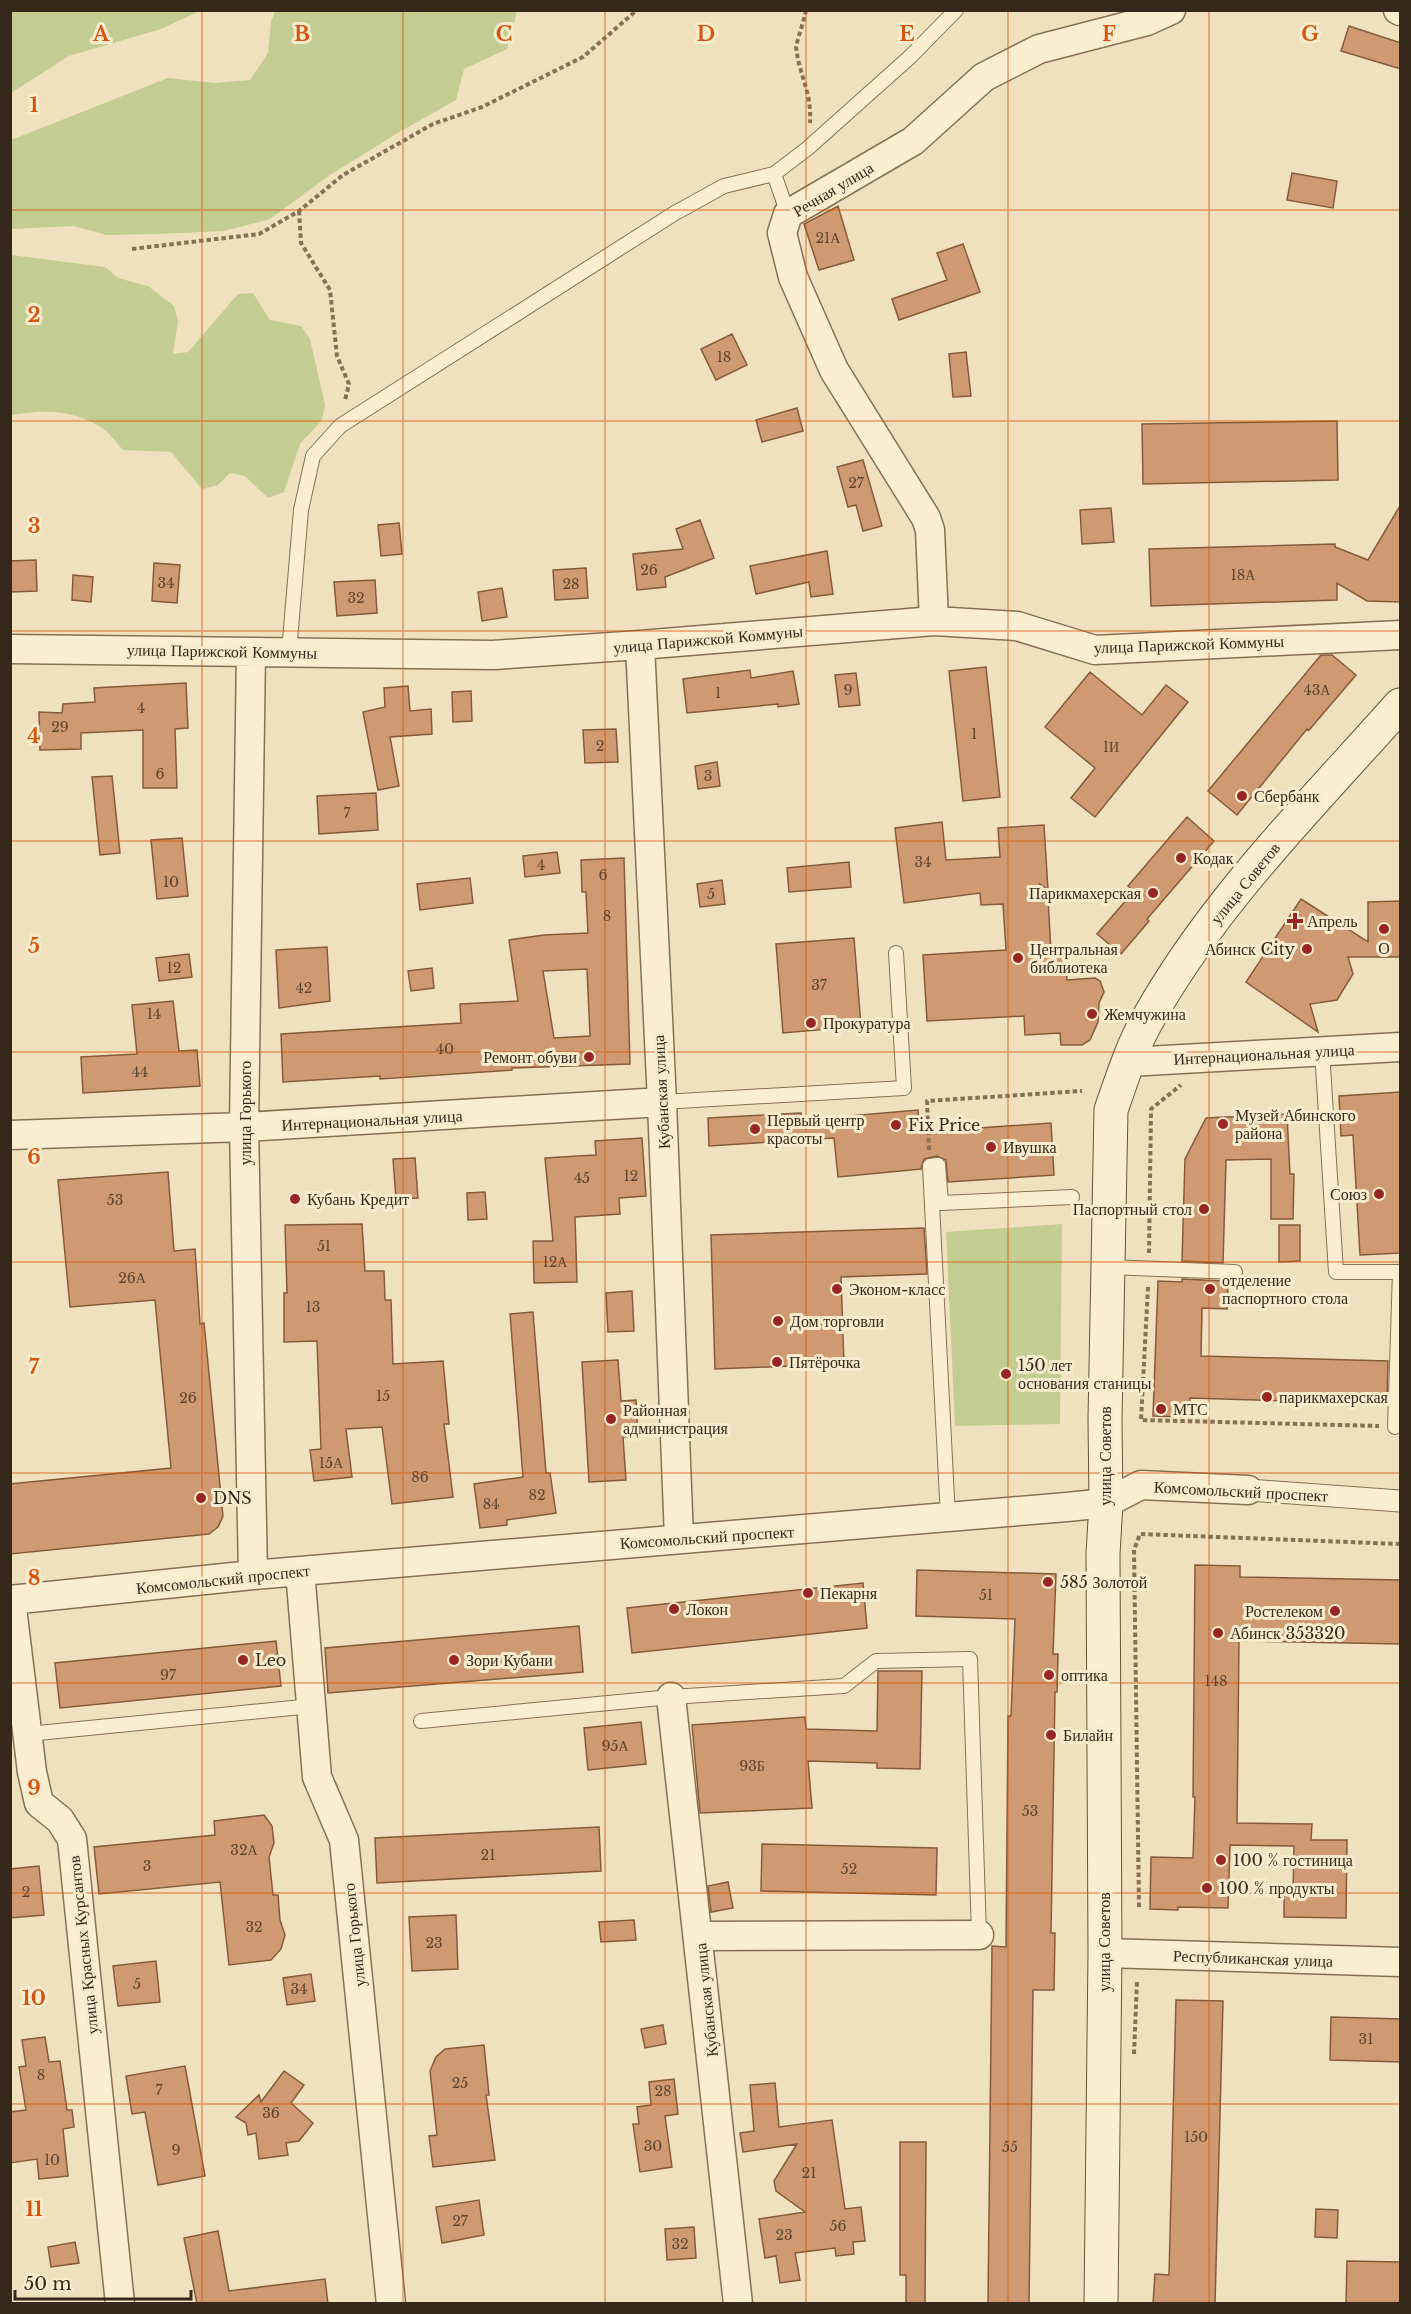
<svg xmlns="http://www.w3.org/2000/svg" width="1411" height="2314" viewBox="0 0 1411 2314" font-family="'Libre Baskerville',serif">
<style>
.green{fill:#c4cd91}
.building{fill:#cf9a71;stroke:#875b3a;stroke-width:1.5;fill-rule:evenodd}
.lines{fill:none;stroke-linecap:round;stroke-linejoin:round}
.service-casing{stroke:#877155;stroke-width:16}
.pedestrian-casing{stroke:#877155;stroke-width:23}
.minor-casing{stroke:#877155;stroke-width:31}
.secondary-casing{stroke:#695239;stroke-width:35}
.path{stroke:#877155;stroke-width:4;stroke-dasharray:4.5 3;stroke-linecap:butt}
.service{stroke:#faeed0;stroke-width:14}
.pedestrian{stroke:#faeed0;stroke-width:21}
.minor{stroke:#faeed0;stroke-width:28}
.secondary{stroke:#faeed0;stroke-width:33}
.grid{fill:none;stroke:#d6540e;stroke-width:1.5;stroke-opacity:0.55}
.poi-dot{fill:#982623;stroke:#f6ebcc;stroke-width:2}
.labels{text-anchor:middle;stroke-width:6;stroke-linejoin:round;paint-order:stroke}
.number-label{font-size:14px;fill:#5c4530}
.street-label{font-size:16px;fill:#36291b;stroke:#f6ebcc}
.poi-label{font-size:16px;fill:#36291b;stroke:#f6ebcc;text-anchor:start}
.grid-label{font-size:20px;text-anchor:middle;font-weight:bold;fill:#d6540e;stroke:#f6ebcc;stroke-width:6;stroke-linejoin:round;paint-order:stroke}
</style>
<rect width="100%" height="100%" fill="#efe1bd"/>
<path class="green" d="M11,10H200V11L161,29L69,56L11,93Z
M275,11H517L507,49L464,69L456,100L401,131L330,175L270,219L224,231L156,234L107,235L74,226L11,229V140L168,78L214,83L250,80L268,53L271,22Z
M11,255L105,267L118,278L148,286L174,306L178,321L173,354L188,352L238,294L253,293L270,320L301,326L310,339L325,405L322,420L300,444L284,492L268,498L245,476L230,473L218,485L202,489L171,452L123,450C116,442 108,431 99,426C69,409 44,410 11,415Z
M1062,1224L1060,1424L955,1426L946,1232Z"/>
<path class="building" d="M1349,26L1401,43V69L1341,51Z
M1292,173L1337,181L1333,208L1287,200Z
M838,206L854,260L819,270L804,224Z
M963,244L980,292L899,320L892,299L947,280L937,253Z
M732,334L747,365L716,380L701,349Z
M966,352L971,396L953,397L949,354Z
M797,408L803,431L762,442L756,420Z
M1337,421L1338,480L1143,484L1142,424Z
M863,460L882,526L863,531L856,505L848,507L837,467Z
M1401,504V602L1367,601L1337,583V600L1151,606L1149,549L1335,544V547L1368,560Z
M1111,508L1114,542L1082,544L1080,510Z
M700,520L714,558L665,577L666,587L637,590L633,554L683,549L676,529Z
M399,523L402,554L381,556L378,525Z
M827,551L833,594L811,597L809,582L756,594L750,566Z
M36,560L37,591L10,592V561Z
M154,563L180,565L177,603L152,601Z
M586,568L588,598L555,600L553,570Z
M73,575L93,577L91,602L72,600Z
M375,580L377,613L337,616L334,582Z
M502,588L507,617L482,621L478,592Z
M1321,655H1332L1356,675L1309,730L1307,729L1237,815L1208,791Z
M986,667L1000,797L963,801L949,671Z
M750,670L751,678L793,671L799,704L778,707V704L687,713L683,679Z
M1090,672L1142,715L1166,685L1188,702L1095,817L1071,798L1095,768L1045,727Z
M856,673L860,705L839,707L835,675Z
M186,683L188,728L175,729L177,788H143V730L81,733V749L40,750L39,712L62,713L63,704L95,702L94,688Z
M408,686L410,711L431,709L432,734L390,737L399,786L378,790L363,712L385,707L384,688Z
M471,691L472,721L453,722L452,692Z
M616,729L618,762L585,763L583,730Z
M717,762L720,786L698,789L695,766Z
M112,776L120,853L100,855L92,777Z
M376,793L378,830L319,834L317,796Z
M1187,817L1214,841L1147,919L1149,921L1121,954L1097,934L1134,891L1128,886Z
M942,822L946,860L1000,857L998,828L1044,825L1048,890L1039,883L1048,898L1051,953L1065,952L1067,980L1095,978L1100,981L1104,992L1099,1003L1098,1022L1090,1040L1082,1045H1061L1060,1033L1025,1035L1024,1016L927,1021L923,955L1006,950L1003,904L981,905L980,893L904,903L895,828Z
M182,838L188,896L157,899L151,840Z
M557,852L560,873L525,877L523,856Z
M624,858L630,1064L512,1068V1070L380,1079V1076L283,1082L281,1034L461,1023L460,1004L518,1001L509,940L544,935L588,933L586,892H582L581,860ZM587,969L590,1036L554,1038L543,971Z
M849,862L851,887L789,892L787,868Z
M470,878L473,903L420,910L417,884Z
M722,880L725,904L700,907L697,884Z
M1301,899L1368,942V902L1401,901V957H1348L1353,974L1337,1000L1310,1004L1318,1032L1246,982Z
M854,938L861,1026L783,1033L776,944Z
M327,947L330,1001L279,1008L276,950Z
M189,954L192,977L159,981L156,958Z
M432,968L434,988L411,991L408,971Z
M173,1001L179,1051L197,1050L200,1086L83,1093L81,1057L137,1054L132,1005Z
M1401,1092V1253L1360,1255L1353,1135L1341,1136L1339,1096Z
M918,1110L920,1132L1051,1123L1054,1175L948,1182L946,1160L937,1156L924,1159L921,1169L838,1177L834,1138L709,1146L708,1118L801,1113L802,1120Z
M1287,1114L1290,1174H1294L1293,1219H1271V1159L1226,1160L1223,1263L1182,1261L1185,1159L1206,1118Z
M642,1138L646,1196L619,1198L620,1214L575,1217L577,1282L534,1283L533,1241H553L545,1158L596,1155L595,1141Z
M415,1158L418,1198L396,1199L393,1159Z
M168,1172L174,1251L195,1249L200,1324L204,1323L223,1516L218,1527L209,1534L10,1554V1484L171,1468L155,1300L70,1307L58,1180Z
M485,1192L487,1219L468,1220L467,1193Z
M362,1224L365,1271H384L385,1300H391L393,1364L443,1361L449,1424H444L453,1497L392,1504L382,1427L346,1429L352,1477L314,1481L310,1450L321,1449L317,1341L284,1342V1293H287L285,1225Z
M1279,1225H1300V1261L1279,1262Z
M924,1228L927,1274L841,1277L844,1364L715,1369L711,1235Z
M1182,1279L1223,1281L1222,1283L1228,1284L1227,1309L1202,1308L1201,1356L1388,1361L1387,1404L1190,1398V1417L1153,1416L1158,1281L1182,1282Z
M632,1291L634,1331L608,1332L606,1293Z
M533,1312L546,1473H550L556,1513L507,1520V1525L480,1528L474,1484L523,1477L510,1314Z
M618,1360L621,1401L636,1400L638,1436L623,1437L626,1480L589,1482L582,1362Z
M1195,1565L1240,1566V1577L1401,1580V1644L1239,1641L1237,1823L1312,1824L1311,1840H1347L1346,1918L1284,1917V1892H1293L1294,1846L1230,1845L1228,1908L1178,1907V1910L1150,1909L1151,1857L1193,1858L1195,1797H1193Z
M917,1570L1056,1574L1053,1654H1058L1057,1692H1055L1051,1933H1055L1054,1990H1033L1029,2304H988L992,1946L1006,1947L1008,1716H1011L1015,1619L916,1616Z
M863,1583L867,1628L632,1653L627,1608Z
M579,1626L583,1672L328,1693L325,1648Z
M276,1641L281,1686L60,1708L55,1663Z
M878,1671H922L920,1769L877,1768V1763L808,1761L812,1808L700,1813L692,1725L805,1717L806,1729L877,1731Z
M641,1722L646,1764L588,1770L584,1728Z
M264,1815L272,1826L274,1843L269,1857L273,1895H278L280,1920L285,1935L281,1949L271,1960L229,1965L220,1882L99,1894L94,1847L215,1835L214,1821Z
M599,1827L601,1871L377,1883L375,1838Z
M762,1844L937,1848L936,1895L761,1891Z
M39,1866L44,1915L10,1918V1869Z
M728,1882L733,1908L711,1912L708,1886Z
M456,1915L458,1969L412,1971L409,1917Z
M634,1920L636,1940L601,1942L599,1922Z
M156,1961L160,2002L118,2006L113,1966Z
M311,1974L315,2001L287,2005L283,1978Z
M1176,2000L1223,2001L1215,2304H1153L1155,2274L1169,2275Z
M1331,2017L1401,2019V2062L1330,2060Z
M663,2025L666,2044L645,2048L641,2029Z
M45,2037L49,2062L60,2061L67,2110H72L74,2127L63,2129L68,2176L39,2179L37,2159L10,2163V2112L26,2110L19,2067L26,2066L22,2040Z
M484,2045L489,2095H486L495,2160L433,2167L429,2136L437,2135L430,2071L436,2057L445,2049Z
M185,2066L205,2176L158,2185L145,2112L132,2114L126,2076Z
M284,2071L304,2085L291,2103L313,2123L299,2141L286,2143L288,2155L259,2159L256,2133L248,2135L246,2123L236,2117L259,2095L261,2102Z
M674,2079L678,2114L665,2116L672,2167L640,2172L633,2124H639L637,2107L651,2105L649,2082Z
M775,2083L779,2127L832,2120L845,2209L861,2207L865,2241L853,2242L854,2254L836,2256L835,2248L795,2253L800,2280L780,2283L776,2256L765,2258L759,2219L805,2212L776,2191L774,2181L797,2144L743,2152L740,2133L754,2131L750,2085Z
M900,2142H926L925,2304H906V2275H900Z
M479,2200L484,2235L442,2243L436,2207Z
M1316,2209L1338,2210L1337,2238L1315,2237Z
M694,2227L696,2258L667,2260L665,2229Z
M218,2231L229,2291L325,2279L328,2304H197L184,2238Z
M75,2242L79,2263L51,2267L48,2247Z
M1347,2261L1401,2262V2304H1346Z"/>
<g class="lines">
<defs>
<path id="service" d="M774,174L788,214
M289,652L301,510L313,456L340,426L675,213L724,186L774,174L808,148L911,56L956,10
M1322,1051L1336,1272H1400
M662,1102L904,1088L896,953
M1109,1267L1235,1272
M1395,1427L1400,1272
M948,1518L930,1166L938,1165L941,1203L1072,1197
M421,1721L671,1697L844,1686L876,1661L970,1659L979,1935
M28,1734L312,1706"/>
<path id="pedestrian" d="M1248,1490L1400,1501"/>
<path id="minor" d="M1398,10L1400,11
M934,621L930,530L926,518L834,370L793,277L782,233L788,214L913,141L984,77L1039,49L1147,21L1171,10
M640,645L662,1102L679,1539
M10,649L493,655L640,645L934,621L1017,626L1095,650L1400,635
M251,652L244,1127L253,1575
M1128,1062L1400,1047
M10,1135L244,1127L662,1102
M300,1571L317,1777L344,1840L391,2304
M10,1600L253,1575L1067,1507L1106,1503L1141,1485L1248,1490
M11,1600L32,1772L39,1803L60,1820L72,1839L120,2304
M671,1697L738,2304
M699,1936L979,1935
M1105,1953L1400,1962"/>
<path id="secondary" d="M1101,2304L1105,1953L1103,1554L1106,1503L1105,1419L1111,1110C1122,1079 1132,1046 1149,1017C1214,901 1312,804 1400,705"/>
</defs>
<use href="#service" class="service-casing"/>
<use href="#pedestrian" class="pedestrian-casing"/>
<use href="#minor" class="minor-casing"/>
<use href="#secondary" class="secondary-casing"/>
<path class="path" d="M806,10C805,18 796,44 796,47C799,75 812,92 810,123
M299,211L301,243L330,290L337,356L349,384L345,400
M132,249L259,234L299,211L343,175L433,124L482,107L583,57L637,10
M929,1150L927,1101L1082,1091
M1149,1253L1151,1109L1181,1085
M1148,1287L1141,1420L1379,1426
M1139,1907L1134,1550L1140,1534L1400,1544
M1134,2054L1137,1981"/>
<use href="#service" class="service"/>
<use href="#pedestrian" class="pedestrian"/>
<use href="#minor" class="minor"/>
<use href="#secondary" class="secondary"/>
</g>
<path class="grid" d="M202,10V2304M403,10V2304M605,10V2304M806,10V2304M1008,10V2304M1209,10V2304M10,210H1400M10,421H1400M10,631H1400M10,841H1400M10,1052H1400M10,1262H1400M10,1473H1400M10,1683H1400M10,1893H1400M10,2104H1400"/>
<g class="poi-dot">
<circle cx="1242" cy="796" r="6"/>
<circle cx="1181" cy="858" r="6"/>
<circle cx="1153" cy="893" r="6"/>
<path d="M1292 912h6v6h6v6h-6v6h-6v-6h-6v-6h6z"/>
<circle cx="1384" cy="929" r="6"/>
<circle cx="1307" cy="949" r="6"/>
<circle cx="1018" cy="958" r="6"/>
<circle cx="1092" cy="1014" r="6"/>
<circle cx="811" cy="1023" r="6"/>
<circle cx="589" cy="1057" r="6"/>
<circle cx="1223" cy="1124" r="6"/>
<circle cx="896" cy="1125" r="6"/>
<circle cx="755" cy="1129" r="6"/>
<circle cx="991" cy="1147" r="6"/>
<circle cx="1379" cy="1194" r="6"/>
<circle cx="295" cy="1199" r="6"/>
<circle cx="1204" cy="1209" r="6"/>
<circle cx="837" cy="1289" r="6"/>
<circle cx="1210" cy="1289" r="6"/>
<circle cx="778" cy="1321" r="6"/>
<circle cx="777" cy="1362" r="6"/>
<circle cx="1006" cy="1374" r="6"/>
<circle cx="1267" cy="1397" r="6"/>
<circle cx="1161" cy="1409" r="6"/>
<circle cx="611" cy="1419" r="6"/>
<circle cx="201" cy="1498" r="6"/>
<circle cx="1048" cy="1582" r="6"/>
<circle cx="808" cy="1593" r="6"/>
<circle cx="674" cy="1609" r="6"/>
<circle cx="1335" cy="1611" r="6"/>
<circle cx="1218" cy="1633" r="6"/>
<circle cx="243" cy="1660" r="6"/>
<circle cx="454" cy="1660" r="6"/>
<circle cx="1049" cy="1675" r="6"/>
<circle cx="1051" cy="1735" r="6"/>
<circle cx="1221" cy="1860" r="6"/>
<circle cx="1207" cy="1888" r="6"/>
</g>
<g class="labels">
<g class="number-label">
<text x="828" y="243">21А</text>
<text x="724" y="362">18</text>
<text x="856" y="488">27</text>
<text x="649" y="575">26</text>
<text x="1243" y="580">18А</text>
<text x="166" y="588">34</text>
<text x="571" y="589">28</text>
<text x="356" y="603">32</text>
<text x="848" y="695">9</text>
<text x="1317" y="695">43А</text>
<text x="718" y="698">1</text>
<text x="141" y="713">4</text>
<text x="60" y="732">29</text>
<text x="974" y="739">1</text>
<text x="600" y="751">2</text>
<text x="1111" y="752">1И</text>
<text x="160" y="779">6</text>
<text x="708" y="781">3</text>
<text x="347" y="818">7</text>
<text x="923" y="867">34</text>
<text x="541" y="870">4</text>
<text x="603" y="880">6</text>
<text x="171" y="887">10</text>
<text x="711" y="899">5</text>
<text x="607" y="921">8</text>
<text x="174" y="973">12</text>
<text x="819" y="990">37</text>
<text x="304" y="993">42</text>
<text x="154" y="1019">14</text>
<text x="445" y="1054">40</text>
<text x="140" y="1077">44</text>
<text x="631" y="1181">12</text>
<text x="582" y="1183">45</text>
<text x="115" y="1205">53</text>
<text x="324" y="1251">51</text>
<text x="555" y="1267">12А</text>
<text x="132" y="1283">26А</text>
<text x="313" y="1312">13</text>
<text x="383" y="1401">15</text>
<text x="188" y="1403">26</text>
<text x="331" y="1468">15А</text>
<text x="420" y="1482">86</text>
<text x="537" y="1500">82</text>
<text x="491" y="1509">84</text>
<text x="986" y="1600">51</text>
<text x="168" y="1680">97</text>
<text x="1216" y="1686">148</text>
<text x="615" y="1751">95А</text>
<text x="752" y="1771">93Б</text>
<text x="1030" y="1816">53</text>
<text x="244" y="1855">32А</text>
<text x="488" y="1860">21</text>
<text x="147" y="1871">3</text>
<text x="849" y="1874">52</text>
<text x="26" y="1897">2</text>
<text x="254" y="1932">32</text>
<text x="434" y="1948">23</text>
<text x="137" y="1989">5</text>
<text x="299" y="1994">34</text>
<text x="1366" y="2044">31</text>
<text x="41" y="2080">8</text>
<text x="460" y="2088">25</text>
<text x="159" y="2095">7</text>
<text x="663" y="2096">28</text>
<text x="271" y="2118">36</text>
<text x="1196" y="2142">150</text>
<text x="653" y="2151">30</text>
<text x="1010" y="2152">55</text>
<text x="176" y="2155">9</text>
<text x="52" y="2165">10</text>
<text x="809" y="2178">21</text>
<text x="460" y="2226">27</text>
<text x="838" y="2231">56</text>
<text x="784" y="2240">23</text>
<text x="680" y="2249">32</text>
</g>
<g class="street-label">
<text transform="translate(833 189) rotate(-31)" y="6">Речная улица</text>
<text transform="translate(708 639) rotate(-5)" y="6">улица Парижской Коммуны</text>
<text transform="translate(1189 644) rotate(-2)" y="6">улица Парижской Коммуны</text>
<text transform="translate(222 651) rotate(1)" y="6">улица Парижской Коммуны</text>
<text transform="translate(1245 883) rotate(-51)" y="6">улица Советов</text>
<text transform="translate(1264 1054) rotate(-3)" y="6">Интернациональная улица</text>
<text transform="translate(661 1092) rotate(-93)" y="6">Кубанская улица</text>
<text transform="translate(245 1113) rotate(-90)" y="6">улица Горького</text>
<text transform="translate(372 1120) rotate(-3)" y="6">Интернациональная улица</text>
<text transform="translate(1105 1456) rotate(-90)" y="6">улица Советов</text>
<text transform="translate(1241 1491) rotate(3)" y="6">Комсомольский проспект</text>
<text transform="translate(707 1537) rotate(-4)" y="6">Комсомольский проспект</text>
<text transform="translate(223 1579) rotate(-6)" y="6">Комсомольский проспект</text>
<text transform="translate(354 1935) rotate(-96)" y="6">улица Горького</text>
<text transform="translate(1104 1942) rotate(-90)" y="6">улица Советов</text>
<text transform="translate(83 1945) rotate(-96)" y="6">улица Красных Курсантов</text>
<text transform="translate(1253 1958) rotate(2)" y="6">Республиканская улица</text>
<text transform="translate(706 2000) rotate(-96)" y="6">Кубанская улица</text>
</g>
<g class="poi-label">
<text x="1254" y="802">Сбербанк</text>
<text x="1193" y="864">Кодак</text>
<text x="1141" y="899" text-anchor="end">Парикмахерская</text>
<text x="1307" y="927">Апрель</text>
<text x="1384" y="954" text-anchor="middle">О</text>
<text x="1030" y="955">Центральная<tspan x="1030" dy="18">библиотека</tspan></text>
<text x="1295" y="955" text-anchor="end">Абинск City</text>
<text x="1104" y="1020">Жемчужина</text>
<text x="823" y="1029">Прокуратура</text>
<text x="577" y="1063" text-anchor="end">Ремонт обуви</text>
<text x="1235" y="1121">Музей Абинского<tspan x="1235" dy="18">района</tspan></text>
<text x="767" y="1126">Первый центр<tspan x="767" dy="18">красоты</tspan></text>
<text x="908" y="1131">Fix Price</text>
<text x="1003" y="1153">Ивушка</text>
<text x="1367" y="1200" text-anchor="end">Союз</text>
<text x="307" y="1205">Кубань Кредит</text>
<text x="1192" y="1215" text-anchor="end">Паспортный стол</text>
<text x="1222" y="1286">отделение<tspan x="1222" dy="18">паспортного стола</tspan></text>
<text x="849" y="1295">Эконом-класс</text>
<text x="790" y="1327">Дом торговли</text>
<text x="789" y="1368">Пятёрочка</text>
<text x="1018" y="1371">150 лет<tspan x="1018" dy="18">основания станицы</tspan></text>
<text x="1279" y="1403">парикмахерская</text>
<text x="1173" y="1415">МТС</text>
<text x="623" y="1416">Районная<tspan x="623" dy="18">администрация</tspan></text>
<text x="213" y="1504">DNS</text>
<text x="1060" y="1588">585 Золотой</text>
<text x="820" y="1599">Пекарня</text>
<text x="686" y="1615">Локон</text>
<text x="1323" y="1617" text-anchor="end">Ростелеком</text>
<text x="1230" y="1639">Абинск 353320</text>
<text x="255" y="1666">Leo</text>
<text x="466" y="1666">Зори Кубани</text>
<text x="1061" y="1681">оптика</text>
<text x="1063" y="1741">Билайн</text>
<text x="1233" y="1866">100 % гостиница</text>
<text x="1219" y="1894">100 % продукты</text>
</g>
</g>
<g class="grid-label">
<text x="101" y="41">A</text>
<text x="302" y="41">B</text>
<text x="504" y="41">C</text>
<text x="706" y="41">D</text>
<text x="907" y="41">E</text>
<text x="1109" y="41">F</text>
<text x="1310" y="41">G</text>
<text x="34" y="112">1</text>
<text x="34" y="322">2</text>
<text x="34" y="533">3</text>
<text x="34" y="743">4</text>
<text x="34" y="953">5</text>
<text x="34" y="1164">6</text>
<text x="34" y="1374">7</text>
<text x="34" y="1585">8</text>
<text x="34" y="1795">9</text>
<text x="34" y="2005">10</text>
<text x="34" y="2216">11</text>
</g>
<rect width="1411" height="2314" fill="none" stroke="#36291b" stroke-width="24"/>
<path d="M15 2290v9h176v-9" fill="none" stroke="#36291b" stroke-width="3"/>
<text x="24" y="2290" font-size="18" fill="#36291b" stroke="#f6ebcc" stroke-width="4.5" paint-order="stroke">50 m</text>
</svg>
